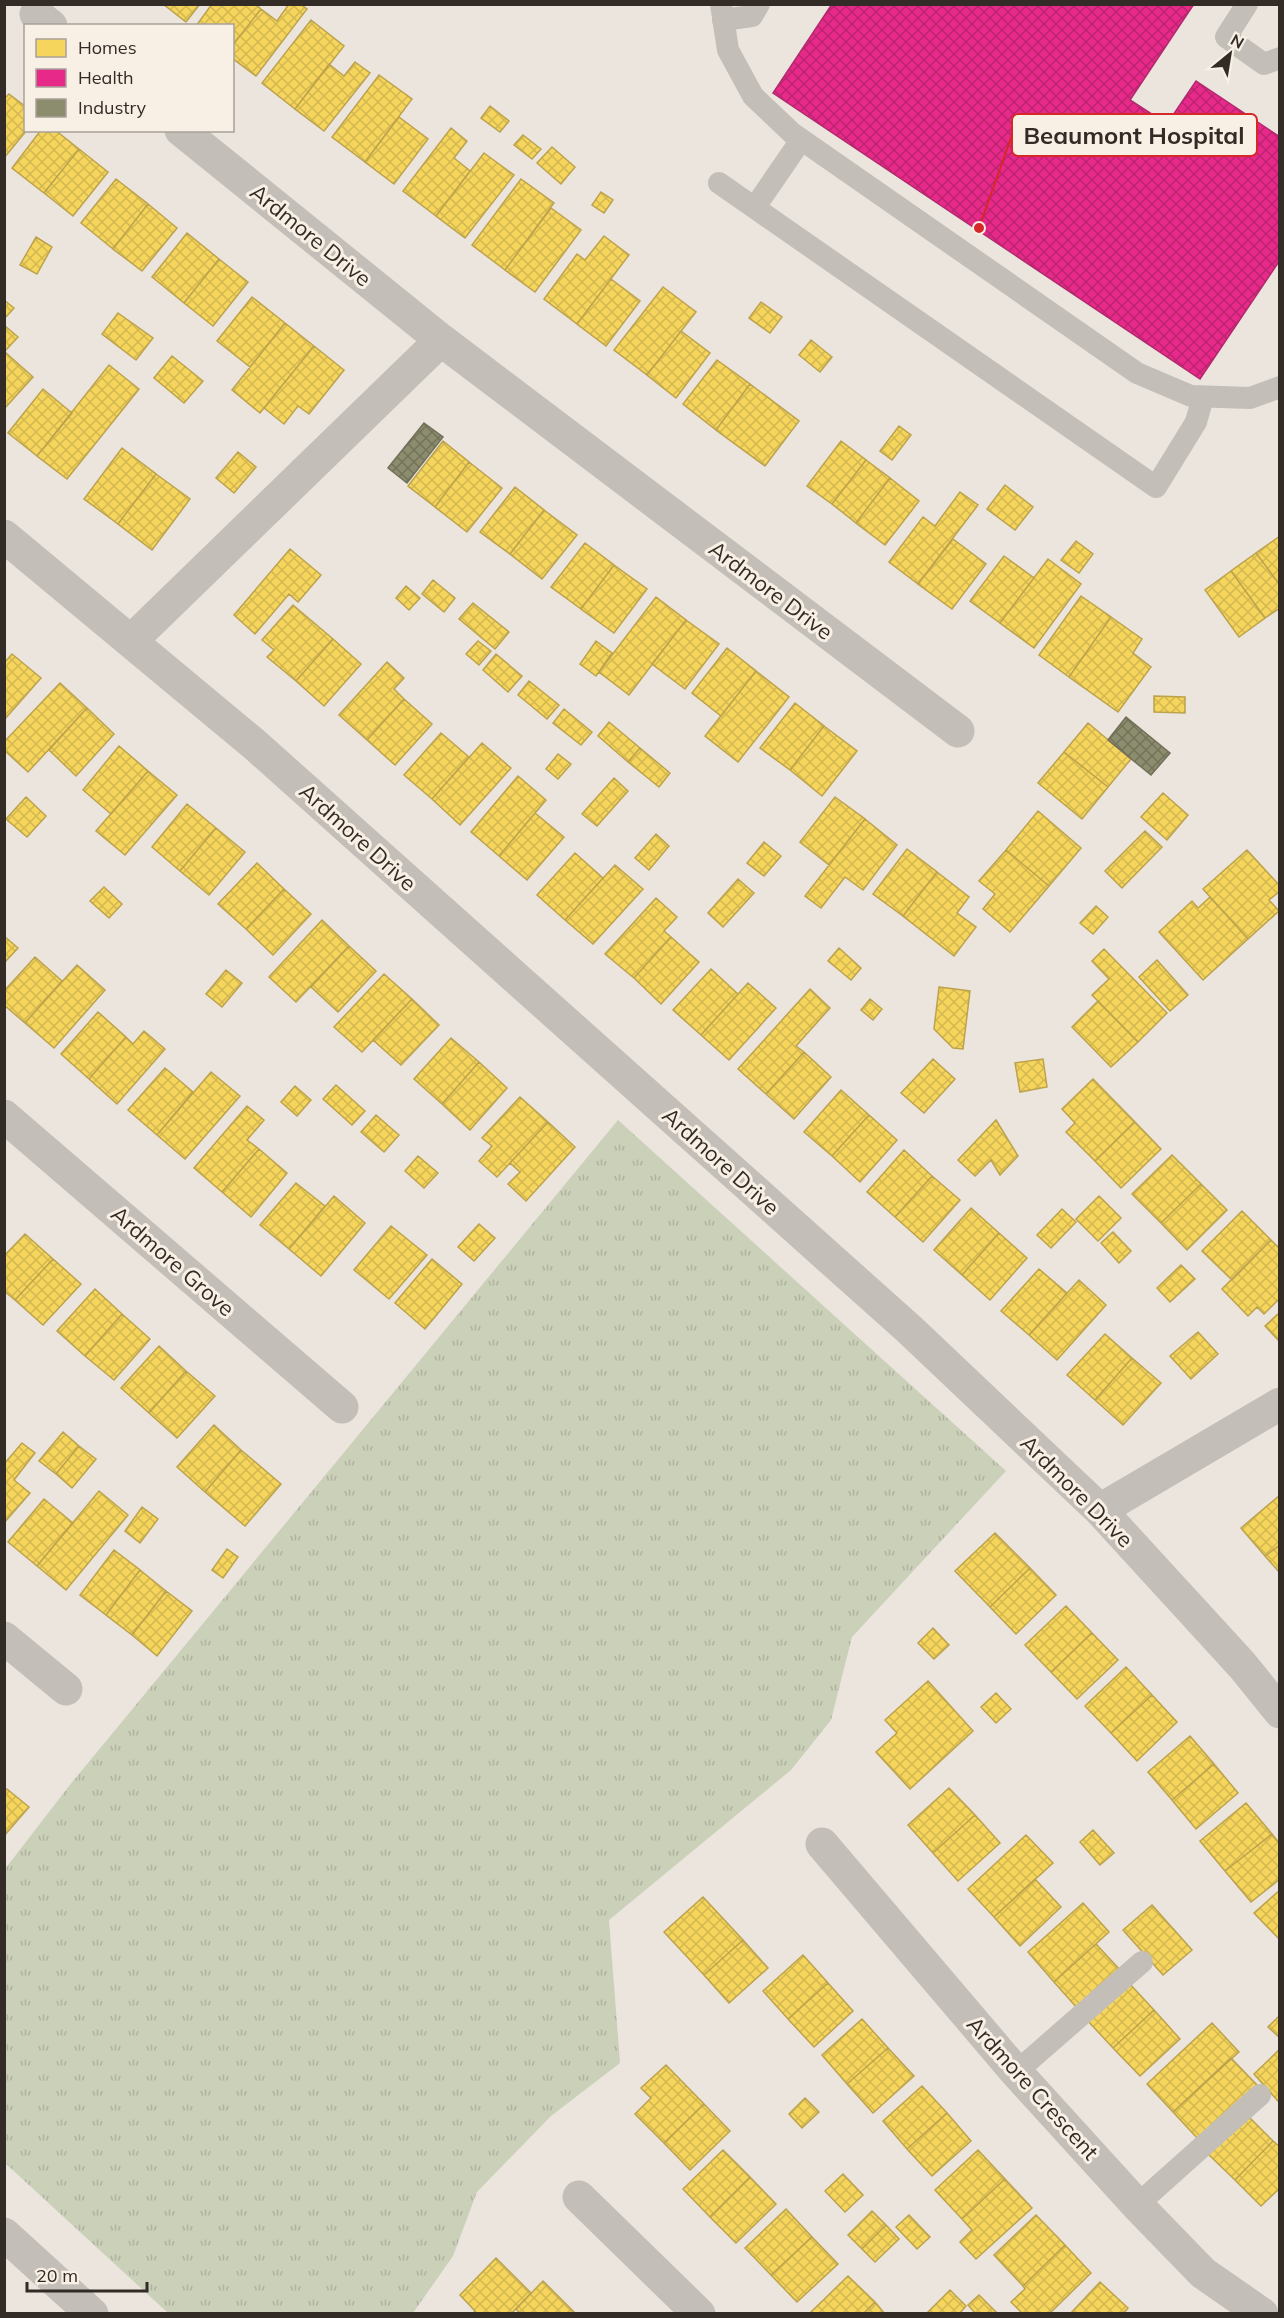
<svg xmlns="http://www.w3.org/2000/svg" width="1284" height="2318" viewBox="0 0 1284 2318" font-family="Mulish,sans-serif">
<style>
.grass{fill:url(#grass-tufts)}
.homes{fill:url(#homes-cross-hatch);stroke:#bca24c;stroke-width:1.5}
.health{fill:url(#health-cross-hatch);stroke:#b12a6c;stroke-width:1.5}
.industry{fill:url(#industry-cross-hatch);stroke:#716f58;stroke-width:1.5}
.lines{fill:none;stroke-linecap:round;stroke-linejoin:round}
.service{stroke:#c3beb8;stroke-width:22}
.minor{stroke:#c3beb8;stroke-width:33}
.labels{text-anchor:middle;stroke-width:6;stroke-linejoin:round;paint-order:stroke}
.street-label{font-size:22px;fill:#332b26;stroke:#f8f0e5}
.leader{fill:none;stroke:#d62828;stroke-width:2}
.callout-dot{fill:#d62828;stroke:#f8f0e5;stroke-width:2}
.callout{fill:#f8f0e5;stroke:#d62828;stroke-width:2}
.callout-label{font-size:24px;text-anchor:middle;font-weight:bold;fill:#332b26}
</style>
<defs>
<pattern id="grass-tufts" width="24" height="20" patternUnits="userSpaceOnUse" patternTransform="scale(1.5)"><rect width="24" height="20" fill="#cbd0b9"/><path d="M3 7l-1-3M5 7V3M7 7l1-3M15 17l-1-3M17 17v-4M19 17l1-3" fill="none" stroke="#afb39f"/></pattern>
<pattern id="homes-cross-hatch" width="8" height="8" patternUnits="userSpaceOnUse" patternTransform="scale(1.5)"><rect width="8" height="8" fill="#f6d55c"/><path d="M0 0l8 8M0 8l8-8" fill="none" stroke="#d3b750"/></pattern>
<pattern id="health-cross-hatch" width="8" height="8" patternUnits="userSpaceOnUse" patternTransform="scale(1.5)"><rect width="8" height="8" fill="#e7298a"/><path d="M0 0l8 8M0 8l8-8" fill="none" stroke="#bc2371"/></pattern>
<pattern id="industry-cross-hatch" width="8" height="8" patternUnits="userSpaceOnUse" patternTransform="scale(1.5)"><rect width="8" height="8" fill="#8c8c6e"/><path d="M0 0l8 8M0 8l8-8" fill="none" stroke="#73735a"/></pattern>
</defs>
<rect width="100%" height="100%" fill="#ebe5de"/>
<path class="grass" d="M618,1120L1006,1471L852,1637L831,1720L791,1770L609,1920L620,2063L551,2116L477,2192L453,2256L413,2313H168L5,2163V1869L69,1786Z"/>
<path class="homes" d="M163,4H200L186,22Z
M212,4H255L261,9L232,46V26H196Z
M289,4H300L307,9L256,76L232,58V46L261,9L277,21Z
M311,20L344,46L295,109L262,83Z
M355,62L370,73L324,131L295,109L329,64L344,76Z
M379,75L412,99L365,162L332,137Z
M9,94L26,107L27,130L4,158V99Z
M490,106L509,121L500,132L481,118Z
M399,117L428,139L394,184L365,162Z
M451,128L467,141L454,158L470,171L436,216L403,191Z
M41,130H55L79,149L44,193L12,168Z
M523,135L541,149L532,159L514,145Z
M552,147L575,167L561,184L537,163Z
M79,149L108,172L73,216L44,193Z
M484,153L514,175L465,238L436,216Z
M116,179L148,204L113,249L81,223Z
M521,179L554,203L505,270L472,245Z
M601,192L613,200L604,213L592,205Z
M148,204L177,228L142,271L113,249Z
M551,208L581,230L535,292L505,270Z
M187,233L219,259L184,303L152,277Z
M604,236L629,255L577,324L544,299L577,254L585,260Z
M36,237L52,247L37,274L20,265Z
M219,259L248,282L213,326L184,303Z
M611,279L640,301L606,346L577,324Z
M663,287L696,312L647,375L614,350Z
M252,297L285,323L250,367L217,341Z
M4,300L14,308L4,319Z
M761,302L782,317L770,333L749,318Z
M118,313L153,338L136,360L102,334Z
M285,323L314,346L260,413L232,390Z
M4,325L18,337L4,352Z
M681,331L710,353L676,398L647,375Z
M811,340L832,357L820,372L799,355Z
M314,346L344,370L309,414L298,406L284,424L264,408Z
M5,352L33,377L4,409V352Z
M172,356L203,381L184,403L154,378Z
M717,360L750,384L716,430L683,404Z
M109,365L139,389L67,479L37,456Z
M750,384L799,421L765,466L716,430Z
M43,389L72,413L37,456L8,433Z
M899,426L911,435L892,460L880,451Z
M443,441L469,462L435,507L408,486Z
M841,441L866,460L832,504L807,486Z
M122,448L156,474L118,524L84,499Z
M238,452L256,467L234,493L216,478Z
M866,460L890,478L856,523L832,504Z
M469,462L502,488L467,532L435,507Z
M156,474L190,499L152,550L118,524Z
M890,478L919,501L885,545L856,523Z
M1005,485L1033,507L1015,530L987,509Z
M515,487L544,510L510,554L480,532Z
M960,492L978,505L918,584L889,562L923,517L935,526Z
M544,510L577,535L542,579L510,554Z
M1280,536V585L1256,553Z
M953,539L986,564L952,609L918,584Z
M1076,541L1093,554L1079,573L1061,560Z
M585,543L614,565L581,609L551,587Z
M290,549L321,575L298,602L289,594L255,634L234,615Z
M1256,553L1280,585V608L1265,618L1231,571Z
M1004,556L1034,578L1000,623L970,601Z
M1048,559L1081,584L1034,648L1000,623Z
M614,565L647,589L614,633L581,609Z
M1231,571L1265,618L1239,637L1205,590Z
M433,580L455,598L444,612L422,594Z
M406,586L420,598L409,610L396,598Z
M1081,596L1111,617L1069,677L1039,655Z
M656,597L686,620L629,695L599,672Z
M473,603L509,632L495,649L459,619Z
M293,605L333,639L296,681L267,657L274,650L262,640Z
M1111,617L1142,639L1133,653L1151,667L1118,712L1069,677Z
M686,620L719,644L685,689L652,664Z
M333,639L361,664L324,706L296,681Z
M478,641L491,651L479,665L466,654Z
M596,641L612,653L596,676L580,664Z
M727,648L756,671L721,716L692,693Z
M12,654L41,678L4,720V663Z
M496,654L522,676L508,692L483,670Z
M387,662L404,678L394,689L404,699L367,740L339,715Z
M756,671L789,697L738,762L705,736Z
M529,681L559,705L547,719L518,695Z
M60,683L87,708L28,772L4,750V742Z
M1154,696L1185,697V713L1154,712Z
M404,699L432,724L395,765L367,740Z
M795,703L824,726L790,770L760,748Z
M87,708L114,734L76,776L49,750Z
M564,709L592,732L581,745L553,723Z
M609,722L640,748L628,762L598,736Z
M1088,723L1131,759L1108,787L1064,752Z
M824,726L857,751L822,796L790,770Z
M441,733L469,757L432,799L404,775Z
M482,743L511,768L460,825L432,799Z
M119,746L148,771L111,814L83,790Z
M640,748L670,773L659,787L628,762Z
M1064,752L1108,787L1082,819L1038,783Z
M558,754L571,764L558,779L546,769Z
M148,771L177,795L125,855L96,831Z
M518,776L546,800L499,856L471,832Z
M614,778L628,791L597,826L582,814Z
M1163,793L1188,815L1167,840L1141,817Z
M26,797L46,816L27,837L6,819Z
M835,797L865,819L829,865L800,842Z
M187,804L216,828L180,871L152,847Z
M1038,811L1081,848L1049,886L1006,850Z
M535,813L564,837L527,880L499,856Z
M865,819L897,845L863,890L845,877L821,908L805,896Z
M216,828L245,852L209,895L180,871Z
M1145,831L1162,847L1122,888L1105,871Z
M656,834L669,846L649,870L635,858Z
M764,842L781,856L764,876L747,863Z
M907,849L937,872L903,916L873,894Z
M1006,850L1049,886L1010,932L983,909L995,894L979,881Z
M1247,850L1280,886V891L1269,900L1279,911L1248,939L1203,889Z
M575,853L603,878L565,920L537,895Z
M257,863L284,889L246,929L218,904Z
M615,865L643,889L593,944L565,920Z
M937,872L969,897L957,913L976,927L954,956L903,916Z
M738,879L754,893L723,927L708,913Z
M104,887L122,904L109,918L90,901Z
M284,889L311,914L273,955L246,929Z
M1210,897L1248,939L1203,980L1159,932L1192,901L1198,908Z
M656,898L677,917L664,931L671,937L634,978L605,954Z
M1096,906L1108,917L1093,934L1080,923Z
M322,920L349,946L296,1002L269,977Z
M4,936L18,948L4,963Z
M671,937L699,962L661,1004L634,978Z
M349,946L376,971L338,1012L311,987Z
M839,948L861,968L851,980L828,961Z
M1104,949L1167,1013L1138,1042L1092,995L1109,979L1092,961Z
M35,957L62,981L25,1023L4,1005V991Z
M1157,960L1188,995L1170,1011L1139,977Z
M77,965L105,990L54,1048L25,1023Z
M711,969L738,994L701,1035L673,1010Z
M226,970L242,983L222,1007L206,994Z
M384,974L412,999L362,1052L334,1027Z
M748,983L776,1008L729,1060L701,1035Z
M939,987L970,991L963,1049L953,1048L934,1029Z
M810,989L830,1008L796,1046L804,1052L766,1094L738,1069Z
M412,999L439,1025L401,1065L373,1040Z
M870,999L882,1009L873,1020L861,1010Z
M1098,1001L1138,1042L1111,1067L1072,1027Z
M98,1012L126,1037L89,1079L61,1054Z
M144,1031L165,1049L117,1104L89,1079L126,1037L133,1044Z
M451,1038L479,1062L442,1104L414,1079Z
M804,1052L831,1077L794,1119L766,1094Z
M933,1059L955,1079L924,1113L901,1093Z
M1043,1059L1047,1087L1020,1092L1015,1063Z
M479,1062L507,1088L470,1130L442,1104Z
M165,1068L193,1092L157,1135L128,1110Z
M211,1072L240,1096L185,1159L157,1135Z
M1093,1079L1135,1122L1095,1161L1066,1132L1075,1123L1062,1109Z
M336,1085L365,1111L352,1125L323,1099Z
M295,1086L311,1100L297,1116L281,1102Z
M841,1090L869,1115L832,1156L804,1132Z
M520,1097L548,1122L497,1177L479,1161L492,1146L482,1138Z
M247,1106L264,1120L247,1140L259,1149L222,1192L194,1168Z
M376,1115L399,1135L384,1152L361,1132Z
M869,1115L897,1140L860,1182L832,1156Z
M996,1120L1018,1156L1000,1175L991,1160L975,1176L958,1160Z
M548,1122L575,1147L526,1201L508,1184L520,1172L510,1163Z
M1135,1122L1161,1149L1121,1188L1095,1161Z
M259,1149L287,1173L251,1217L222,1192Z
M904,1150L932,1176L895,1217L867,1192Z
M1172,1155L1201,1184L1161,1223L1132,1194Z
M418,1156L438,1173L424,1188L405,1171Z
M932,1176L960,1200L923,1242L895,1217Z
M296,1183L325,1206L289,1249L260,1225Z
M1201,1184L1227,1210L1187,1250L1161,1223Z
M334,1196L365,1223L321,1276L289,1249Z
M1099,1196L1121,1218L1098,1241L1076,1219Z
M971,1208L999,1233L962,1275L934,1250Z
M1062,1209L1076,1222L1051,1248L1037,1235Z
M1242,1211L1271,1240L1232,1280L1202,1251Z
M479,1224L495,1238L474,1261L458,1247Z
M391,1226L427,1255L389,1299L354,1270Z
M1113,1232L1131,1251L1119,1263L1101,1243Z
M999,1233L1027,1258L990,1300L962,1275Z
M25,1234L53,1259L15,1300L4,1291V1256Z
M1271,1240L1280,1249V1298L1264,1314L1257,1307L1248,1316L1222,1289Z
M53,1259L81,1284L43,1325L15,1300Z
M432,1259L462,1284L425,1329L395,1303Z
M1181,1265L1195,1279L1170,1302L1157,1288Z
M1039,1269L1067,1293L1029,1335L1001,1311Z
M1079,1280L1106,1305L1057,1360L1029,1335Z
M95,1289L122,1314L85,1356L57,1331Z
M1280,1312V1342L1265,1326Z
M122,1314L150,1339L114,1380L85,1356Z
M1198,1332L1218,1354L1191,1379L1170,1356Z
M1105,1334L1132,1358L1095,1400L1067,1375Z
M159,1346L186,1371L149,1413L121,1388Z
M1132,1358L1161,1383L1123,1425L1095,1400Z
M186,1371L215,1396L177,1438L149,1413Z
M214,1425L241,1450L205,1492L177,1467Z
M63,1432L79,1446L56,1474L39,1461Z
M22,1443L35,1453L14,1480L30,1493L4,1523V1464Z
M79,1446L96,1459L72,1488L56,1474Z
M241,1450L281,1484L245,1526L205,1492Z
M99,1491L128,1515L66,1590L37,1566Z
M1280,1495V1545L1265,1556L1241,1528Z
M44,1499L73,1523L37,1566L8,1542Z
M142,1507L158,1519L140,1543L125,1531Z
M995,1533L1030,1568L990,1607L955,1571Z
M1280,1545V1573L1265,1556Z
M227,1549L238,1557L223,1578L212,1570Z
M114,1550L140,1570L106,1615L80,1595Z
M1030,1568L1056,1595L1016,1634L990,1607Z
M140,1570L166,1591L132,1635L106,1615Z
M166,1591L192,1611L157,1656L132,1635Z
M1066,1606L1092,1633L1051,1672L1025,1645Z
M933,1628L949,1645L934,1659L918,1643Z
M1092,1633L1118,1660L1077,1699L1051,1672Z
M1126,1667L1152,1695L1111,1733L1085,1706Z
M928,1681L973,1731L910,1789L876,1752L897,1733L885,1720Z
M996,1693L1011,1709L996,1723L981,1707Z
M1152,1695L1177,1722L1137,1761L1111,1733Z
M1190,1736L1214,1764L1172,1800L1148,1772Z
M1214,1764L1238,1793L1196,1829L1172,1800Z
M949,1788L975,1815L933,1853L908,1825Z
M7,1789L29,1807L4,1836V1792Z
M1246,1803L1272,1834L1225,1871L1200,1841Z
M975,1815L1000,1843L958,1881L933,1853Z
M1093,1830L1114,1853L1100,1865L1080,1842Z
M1272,1834L1280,1844V1879L1251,1902L1225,1871Z
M1026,1835L1053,1863L994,1917L968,1889Z
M1035,1879L1061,1907L1020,1946L994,1917Z
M1280,1890V1940L1254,1913Z
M703,1897L743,1940L704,1975L664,1932Z
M1083,1903L1109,1932L1054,1982L1028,1952Z
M1152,1905L1192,1950L1163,1975L1123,1930Z
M743,1940L768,1968L729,2003L704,1975Z
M1096,1944L1121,1971L1078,2009L1054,1982Z
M803,1955L828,1983L788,2019L763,1991Z
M1128,1982L1154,2010L1113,2048L1087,2020Z
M828,1983L853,2011L814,2047L788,2019Z
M1154,2010L1180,2039L1140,2076L1113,2048Z
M1280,2015V2038L1268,2027Z
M862,2019L888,2048L847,2084L822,2055Z
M1212,2023L1239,2052L1173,2112L1147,2084Z
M888,2048L914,2076L873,2113L847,2084Z
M1280,2049V2100L1278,2101L1254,2074Z
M1231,2058L1257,2085L1199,2140L1173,2112Z
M666,2065L704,2104L664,2143L635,2114L651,2098L641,2088Z
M922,2086L947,2113L907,2149L883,2121Z
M805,2098L819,2112L802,2128L789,2114Z
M704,2104L730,2131L690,2170L664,2143Z
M947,2113L971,2141L932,2176L907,2149Z
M1246,2114L1273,2141L1235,2180L1207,2153Z
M1273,2141L1280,2147V2188L1261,2206L1235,2180Z
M723,2150L750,2177L710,2217L683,2189Z
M978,2150L1005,2179L962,2219L935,2190Z
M843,2174L863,2195L845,2212L825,2191Z
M750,2177L776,2204L736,2243L710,2217Z
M1005,2179L1032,2208L976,2259L960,2242L972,2230L962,2219Z
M786,2209L812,2237L771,2275L745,2248Z
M872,2211L886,2225L862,2249L848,2235Z
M909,2215L930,2237L917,2249L896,2227Z
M1036,2215L1065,2245L1023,2286L994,2255Z
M886,2225L899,2239L875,2262L862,2249Z
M812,2237L838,2264L797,2302L771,2275Z
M1065,2245L1091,2273L1049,2314H1023L1011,2302L1025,2289L1023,2286Z
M496,2258L531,2293L511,2314H472L475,2311L460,2295Z
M848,2276L875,2302L863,2314H809Z
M543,2281L576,2314H521L516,2309Z
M1100,2282L1128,2308L1123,2314H1070Z
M950,2290L966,2306L959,2314H926Z
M979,2295L997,2313L996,2314H976L968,2305Z
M875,2302L885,2314H863Z"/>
<path class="health" d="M832,4H1194L1130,100L1167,124L1196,81L1280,137V260L1200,379L773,93Z"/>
<path class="industry" d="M424,423L443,437L407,483L388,468Z
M1126,717L1170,753L1151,775L1108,740Z"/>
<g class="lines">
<path class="service" d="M721,4L728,50L753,96L792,133L1137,373L1191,396L1250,398L1280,387
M1247,4L1226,37L1264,64L1280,58
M723,20L752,16L759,4
M719,183L1156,487L1196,422L1203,397
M755,207L801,140
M1016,2072L1142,1962
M1137,2205L1260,2095"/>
<path class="minor" d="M36,14L51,26
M181,130L441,340L958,731
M4,536L254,744L909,1329L1100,1510L1242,1665L1280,1712
M132,640L441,340
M4,1116L342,1407
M1100,1510L1280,1404
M4,1638L66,1689
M822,1844L1016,2072L1137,2205L1203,2273L1262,2314
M579,2197L699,2314
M4,2234L92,2314"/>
</g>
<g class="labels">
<g class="street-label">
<text transform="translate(311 235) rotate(39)" y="8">Ardmore Drive</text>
<text transform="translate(771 590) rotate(37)" y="8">Ardmore Drive</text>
<text transform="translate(358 837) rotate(42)" y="8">Ardmore Drive</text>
<text transform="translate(721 1161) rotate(42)" y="8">Ardmore Drive</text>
<text transform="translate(173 1261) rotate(41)" y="8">Ardmore Grove</text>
<text transform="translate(1077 1491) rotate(45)" y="8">Ardmore Drive</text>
<text transform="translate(1033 2088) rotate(48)" y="8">Ardmore Crescent</text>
</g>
</g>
<path class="leader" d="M979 228L1012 135"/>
<circle class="callout-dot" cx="979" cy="228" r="6"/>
<rect class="callout" x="1012" y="114" width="245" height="42" rx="6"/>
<g class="callout-label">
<text x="1134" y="144">Beaumont Hospital</text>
</g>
<rect width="1284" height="2318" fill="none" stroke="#332b26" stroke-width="12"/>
<rect x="24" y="24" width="210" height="108" fill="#f8f0e5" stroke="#a9a199" stroke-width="1.5"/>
<rect x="36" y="39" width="30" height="18" fill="#f6d55c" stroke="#a9a199" stroke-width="1.5"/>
<text x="78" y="54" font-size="18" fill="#332b26">Homes</text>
<rect x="36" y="69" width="30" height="18" fill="#e7298a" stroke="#a9a199" stroke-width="1.5"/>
<text x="78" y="84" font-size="18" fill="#332b26">Health</text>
<rect x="36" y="99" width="30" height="18" fill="#8c8c6e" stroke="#a9a199" stroke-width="1.5"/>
<text x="78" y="114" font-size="18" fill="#332b26">Industry</text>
<g transform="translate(1230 54) rotate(30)" stroke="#f8f0e5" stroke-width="4.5" paint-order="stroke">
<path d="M0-4.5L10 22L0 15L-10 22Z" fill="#332b26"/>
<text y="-9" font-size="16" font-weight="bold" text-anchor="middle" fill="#332b26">N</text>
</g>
<path d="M27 2282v9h120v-9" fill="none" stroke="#332b26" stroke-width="3"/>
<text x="36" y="2282" font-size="18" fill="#332b26" stroke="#f8f0e5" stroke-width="4.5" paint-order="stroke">20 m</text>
</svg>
